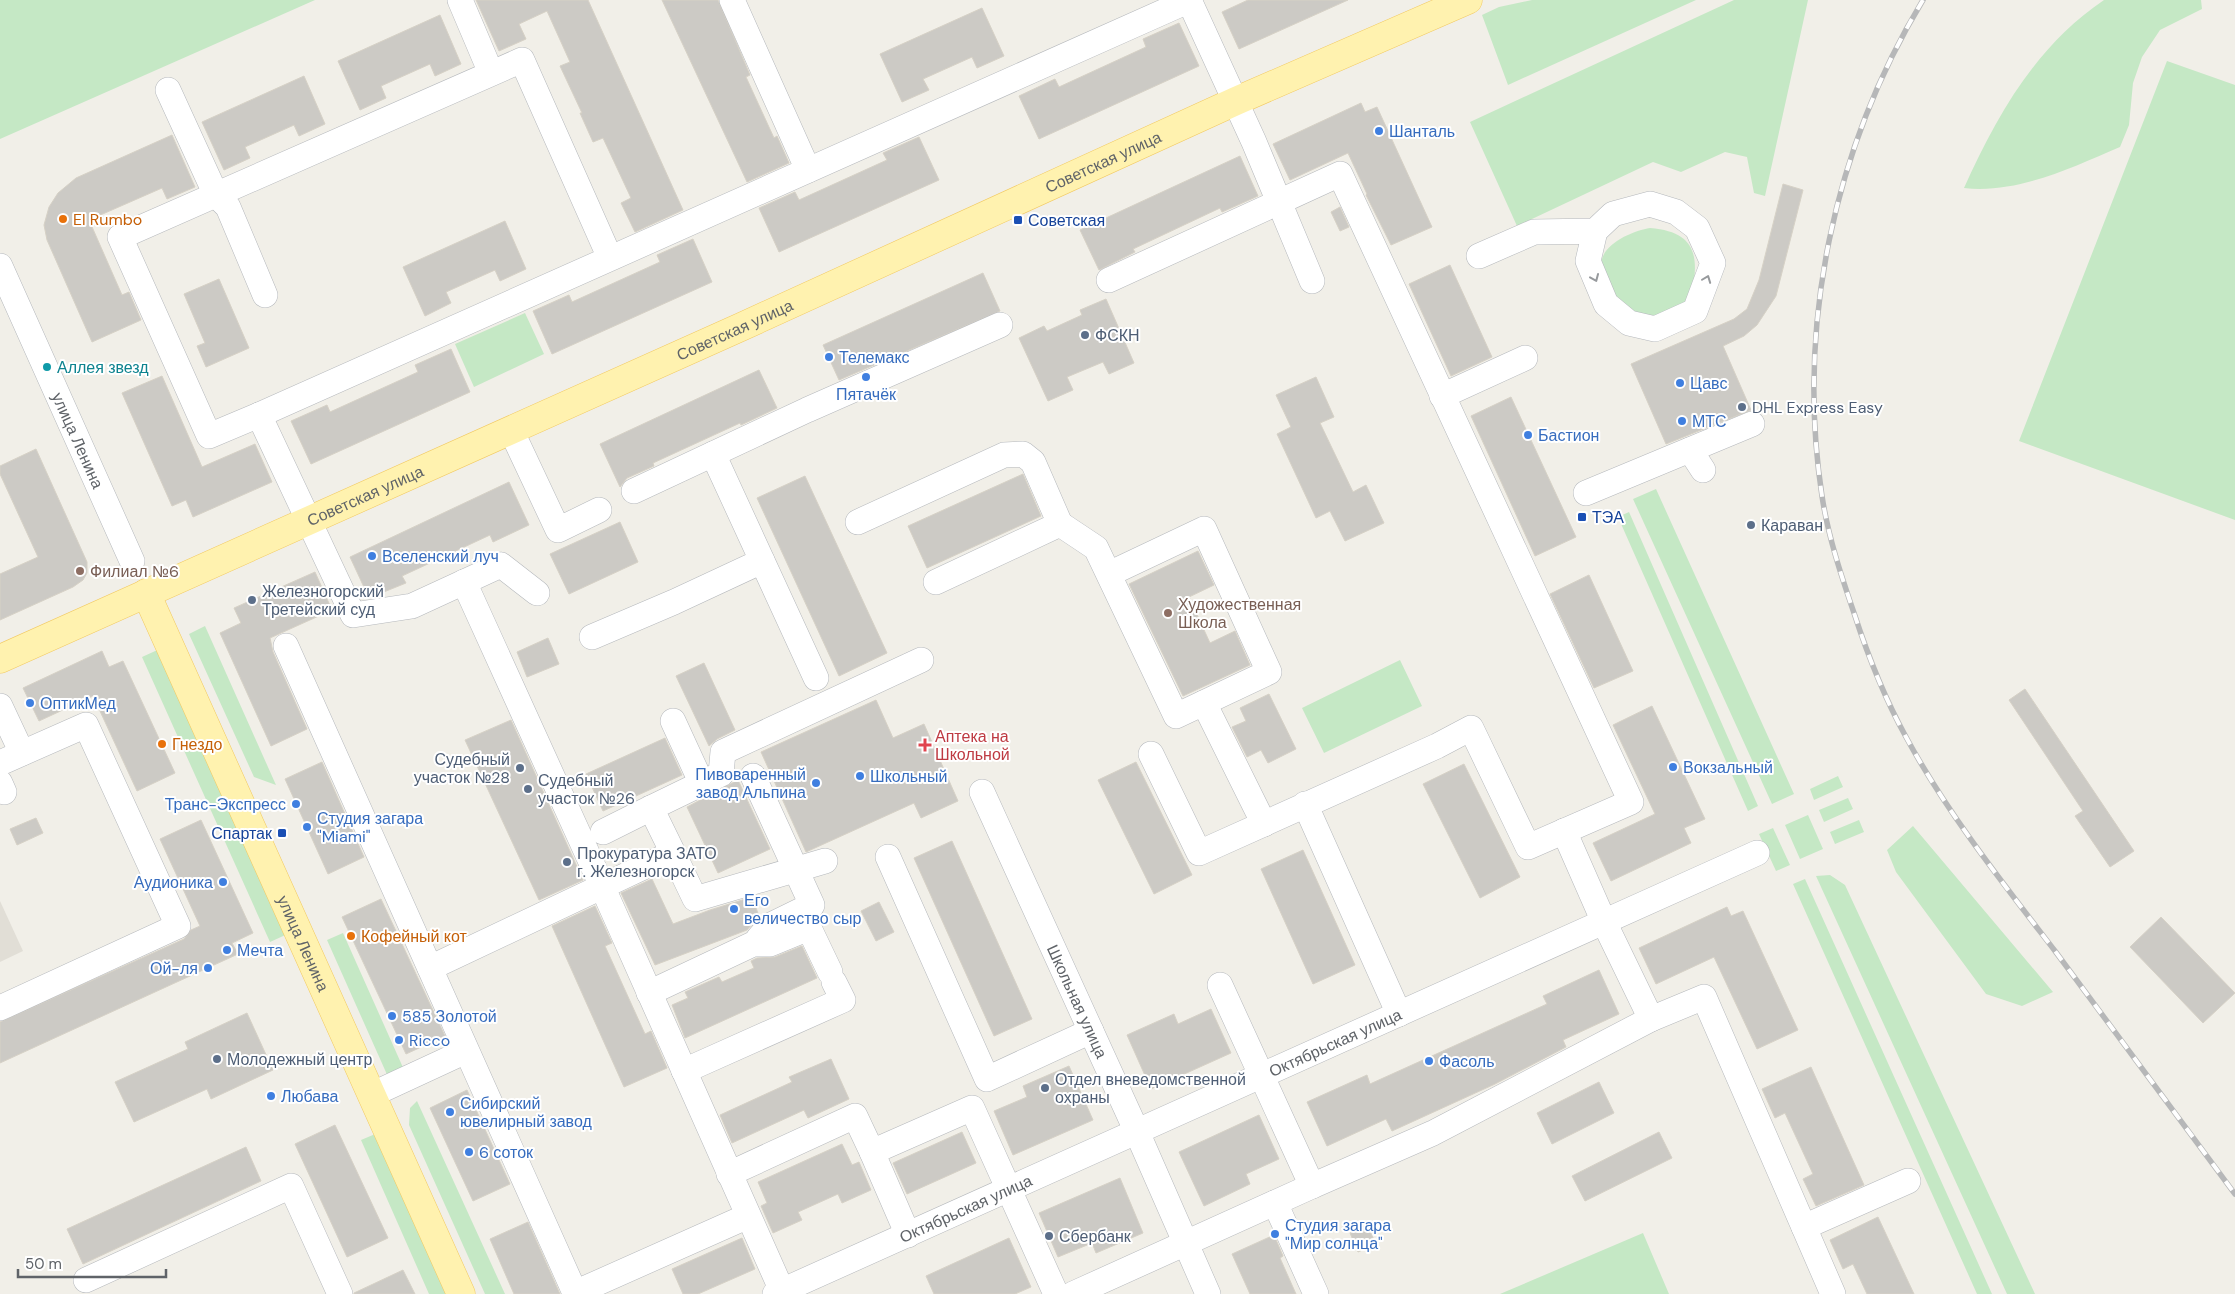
<svg xmlns="http://www.w3.org/2000/svg" width="2235" height="1294" viewBox="0 0 2235 1294" font-family="'DM Sans',sans-serif">
<style>
.education{fill:#e1ded6}
.green{fill:#c5e8c5}
.building{fill:#cccac5;stroke:#d6d1c6}
.lines{fill:none;stroke-linecap:round;stroke-linejoin:round}
.minor-casing{stroke:#b5b8bc;stroke-width:26}
.major-casing{stroke:#f2c960;stroke-width:29}
.minor{stroke:#fff;stroke-width:25}
.major{stroke:#fff2af;stroke-width:28}
.rail-casing{stroke:#b6b7b8;stroke-width:5.5}
.rail{stroke:#fff;stroke-width:4;stroke-dasharray:11;stroke-linecap:butt}
.oneway{stroke:#979a9d}
.shop-dot{fill:#3f7fe0;stroke:#fff;stroke-width:2}
.food-dot{fill:#e8710a;stroke:#fff;stroke-width:2}
.transit-dot{fill:#1a4fb4;stroke:#fff;stroke-width:2}
.service-dot{fill:#5c6f8a;stroke:#fff;stroke-width:2}
.culture-dot{fill:#0f9aa8;stroke:#fff;stroke-width:2}
.education-dot{fill:#8d6e63;stroke:#fff;stroke-width:2}
.health-dot{fill:#e0444e;stroke:#fff;stroke-width:2}
.labels{text-anchor:middle;stroke-width:4;stroke-linejoin:round;paint-order:stroke}
.shop-label{font-size:16px;fill:#366cbe;stroke:#fff;text-anchor:start}
.street-label{font-size:16px;fill:#5f6368;stroke:#fff}
.food-label{font-size:16px;fill:#c56008;stroke:#fff;text-anchor:start}
.transit-label{font-size:16px;fill:#164399;stroke:#fff;text-anchor:start}
.service-label{font-size:16px;fill:#4e5e75;stroke:#fff;text-anchor:start}
.culture-label{font-size:16px;fill:#0d838f;stroke:#fff;text-anchor:start}
.education-label{font-size:16px;fill:#785e54;stroke:#fff;text-anchor:start}
.health-label{font-size:16px;fill:#be3a42;stroke:#fff;text-anchor:start}
</style>
<rect width="100%" height="100%" fill="#f1efe8"/>
<path class="education" d="M0,901L23,951L0,962Z"/>
<path class="green" d="M0,0H315L0,139Z
M1532,0H1696L1508,85L1482,15L1499,7Z
M1734,0H1808L1765,196L1754,193L1747,157L1725,152L1681,172L1653,162L1517,226L1470,122Z
M2104,0H2201L2202,9L2160,30L2142,57L2133,83L2129,125L2120,147C2071,168 2017,194 1964,188C1997,115 2036,46 2104,0Z
M2167,61L2235,85V520L2019,441Z
M1650,228C1699,232 1699,259 1691,299L1656,320L1624,313C1617,300 1607,285 1602,271C1595,246 1632,231 1650,228Z
M525,313L544,354L474,387L455,344Z
M1656,489L1794,794L1772,804L1633,499Z
M1629,512L1758,806L1748,811L1618,517Z
M205,626L276,785L254,777L189,634Z
M164,647L292,932L270,942L142,657Z
M1400,660L1422,706L1324,753L1302,708Z
M1838,776L1843,787L1814,800L1810,789Z
M1848,798L1853,809L1824,822L1819,810Z
M1808,815L1823,849L1800,859L1785,825Z
M1859,820L1864,832L1835,844L1830,832Z
M1913,826L2053,992L2022,1006L1986,994L1896,872L1887,850Z
M1773,828L1790,865L1776,871L1759,834Z
M1830,875L1845,885L2035,1294H2007L1816,876Z
M1805,879L1992,1294H1977L1793,884Z
M343,933L405,1072L389,1079L327,940Z
M417,1101L505,1294H485L409,1125L410,1108Z
M380,1132L452,1294H429L361,1140Z
M1643,1233L1669,1294H1500L1507,1291Z"/>
<path class="building" d="M476,0H588L683,210L635,232L621,203L631,198L603,138L593,142L580,113H582L560,66L570,62L547,11L519,24L526,39L499,51Z
M662,0H718L750,75L746,77L774,138L777,136L789,163L747,182Z
M1248,0H1348L1239,49L1222,12Z
M982,8L1004,56L977,68L972,57L923,79L929,90L902,102L880,54Z
M440,15L461,64L435,76L430,64L381,86L386,98L360,110L338,61Z
M1179,23L1199,66L1039,139L1019,96L1055,79L1059,87L1146,47L1143,39Z
M304,76L325,124L299,136L294,125L245,147L250,158L224,170L202,122Z
M1361,103L1365,112L1377,107L1432,227L1391,245L1366,195L1367,194L1348,153L1290,180L1273,144Z
M172,135L195,187L167,199L162,188L89,220L122,295L129,292L141,320L92,342L47,240L44,225L49,207L58,193L76,178Z
M919,137L939,180L779,252L759,208L795,192L799,200L887,160L883,153Z
M1240,156L1258,196L1222,212L1220,208L1133,249L1135,252L1099,270L1080,230Z
M1783,184L1803,190L1776,296L1757,325L1744,336L1723,346L1751,410L1666,444L1631,364L1734,319L1747,309L1759,280Z
M1340,207L1349,227L1340,231L1331,212Z
M505,221L526,269L500,281L495,270L446,292L451,303L425,316L403,267Z
M693,239L712,282L552,354L533,311L569,295L572,302L660,262L657,255Z
M1450,265L1492,357L1451,376L1409,284Z
M983,273L1000,311L839,380L823,345Z
M219,279L249,348L206,367L197,346L205,343L184,294Z
M1106,299L1134,363L1109,374L1103,362L1067,377L1073,390L1048,401L1019,338L1044,326L1047,331L1082,315L1080,310Z
M451,349L470,392L311,464L291,421L327,405L330,412L418,372L415,365Z
M759,370L777,408L741,425L740,423L653,463L654,466L627,478L620,487L600,444Z
M162,376L202,467L255,444L272,482L193,517L186,500L172,506L122,393Z
M1316,377L1334,417L1320,423L1353,492L1366,485L1384,523L1345,541L1330,511L1316,518L1277,434L1291,427L1276,395Z
M1511,397L1576,537L1535,556L1471,416Z
M36,449L87,562V573L83,580L73,587L0,620V574L38,557L0,474V466Z
M1023,474L1041,516L927,568L908,526Z
M805,476L887,653L839,676L757,498Z
M509,482L529,525L493,542L490,535L402,576L406,583L369,598L350,557Z
M620,522L638,562L569,594L550,554Z
M1198,551L1214,585L1189,597L1210,643L1235,631L1250,665L1183,696L1129,584Z
M315,572L332,610L270,638L273,652L307,729L271,746L220,633L241,623L234,608Z
M1589,575L1633,671L1594,688L1550,594Z
M548,638L559,664L527,677L517,652Z
M102,651L109,667L123,661L175,773L137,791L93,696L39,721L23,688Z
M704,663L735,730L717,739L709,746L676,676Z
M2025,689L2134,851L2110,867L2075,816L2083,811L2009,700Z
M1269,694L1296,749L1268,763L1261,750L1247,757L1232,727L1246,721L1240,708Z
M876,700L893,738L924,724L958,801L921,818L914,803L806,852L761,752Z
M1652,706L1705,819L1684,828L1691,843L1611,881L1593,843L1655,814L1613,725Z
M511,720L583,880L539,900L465,740Z
M665,738L682,775L603,811L586,774Z
M322,762L364,857L328,874L285,779Z
M1136,762L1192,875L1154,894L1098,780Z
M1464,764L1520,877L1480,898L1423,784Z
M738,780L770,849L718,873L687,807Z
M36,818L43,833L17,845L10,829Z
M201,820L253,933L232,943L238,954L0,1063V1022L184,939L191,930L200,926L160,839Z
M952,841L1032,1019L994,1036L914,858Z
M1303,850L1355,965L1313,984L1261,869Z
M652,879L673,924L710,910L752,897L759,916L747,930L655,965L621,893Z
M381,899L445,1036L406,1054L342,917Z
M879,902L894,932L876,941L861,911Z
M595,906L612,943L605,946L645,1034L651,1031L667,1068L624,1087L552,926Z
M1727,907L1731,916L1743,911L1798,1030L1757,1049L1714,957L1656,984L1639,948Z
M2161,917L2235,993L2203,1023L2130,947Z
M802,946L817,978L685,1038L672,1005L688,998L685,992L719,977L722,982L754,968L751,961L757,958L775,957Z
M1599,970L1619,1014L1563,1040L1566,1047L1495,1084L1392,1131L1386,1119L1327,1146L1307,1102L1367,1075L1370,1084L1465,1041L1547,1004L1543,996Z
M1211,1009L1231,1053L1151,1089L1127,1035L1174,1014L1178,1024Z
M247,1013L273,1070L211,1099L207,1089L134,1122L115,1082L188,1049L185,1042Z
M831,1059L849,1099L808,1118L804,1110L732,1143L720,1115L792,1082L789,1077Z
M1069,1066L1093,1120L1013,1155L994,1111L1027,1097L1023,1086Z
M1811,1067L1864,1185L1816,1206L1803,1179L1813,1174L1785,1113L1775,1118L1762,1089Z
M1599,1082L1614,1113L1552,1144L1537,1113Z
M467,1090L510,1184L473,1201L430,1108Z
M1259,1115L1279,1159L1246,1174L1250,1184L1204,1206L1179,1152Z
M335,1125L388,1238L347,1257L295,1144Z
M962,1132L976,1163L907,1194L893,1163Z
M1659,1132L1672,1158L1585,1201L1572,1176Z
M842,1144L852,1165L859,1162L871,1190L842,1203L838,1194L798,1212L802,1220L773,1233L761,1206L767,1203L758,1182Z
M246,1147L261,1181L83,1264L67,1229Z
M1120,1178L1143,1233L1096,1253L1092,1243L1058,1257L1039,1213Z
M1878,1217L1914,1294H1867L1853,1264L1843,1269L1830,1240Z
M528,1222L560,1294H514L490,1239Z
M1367,1225L1376,1244L1358,1252L1350,1233Z
M1274,1235L1283,1256L1280,1258L1296,1294H1250L1232,1254Z
M742,1238L755,1269L698,1294H683L672,1269Z
M1009,1238L1031,1287L1015,1294H934L926,1276Z
M403,1270L415,1294H354V1293Z"/>
<g class="lines">
<defs>
<g id="minor">
<path d="M460,0L491,73"/>
<path d="M732,0L808,170"/>
<path d="M1189,0L1254,142L1312,281"/>
<path d="M168,90L216,195L228,207L265,295"/>
<path d="M1479,256L1534,232L1595,231L1613,214L1650,204L1676,212L1697,228L1713,263L1695,311L1655,329L1629,323L1606,304L1588,261L1595,231"/>
<path d="M610,258L522,60L120,237L209,436L259,415L1190,0"/>
<path id="s1" d="M0,266L132,561"/>
<path d="M1109,280L1340,174L1631,802L1528,847L1471,728L1437,746L1199,853L1151,754"/>
<path d="M1442,396L1525,358"/>
<path d="M259,415L353,615L412,606L501,565L537,593"/>
<path d="M511,430L558,530L599,510"/>
<path d="M1690,450L1703,470"/>
<path d="M713,454L816,678"/>
<path d="M634,491L807,410L1000,325"/>
<path d="M1586,493L1752,424"/>
<path d="M858,522L1004,455L1023,454L1033,462L1060,524L936,582"/>
<path d="M1060,524L1096,548L1176,716L1269,672L1204,529L1109,574"/>
<path d="M464,582L602,886L782,1291"/>
<path d="M592,637L674,602L762,561"/>
<path d="M286,646L575,1293L748,1216"/>
<path d="M1204,703L1264,824"/>
<path d="M0,706L22,753"/>
<path d="M673,721L702,784"/>
<path d="M0,763L86,725L178,926L0,1008"/>
<path d="M753,776L812,905L769,926L758,939"/>
<path d="M0,783L4,792"/>
<path id="s2" d="M982,792L1137,1132L1208,1294"/>
<path d="M1305,804L1399,1014"/>
<path d="M1564,831L1604,922L1651,1019L1704,997L1833,1294"/>
<path d="M603,832L651,808"/>
<path d="M673,853L651,808L721,774L723,752L921,660"/>
<path d="M888,857L987,1079L1091,1031"/>
<path d="M430,968L673,853L695,899L825,861"/>
<path d="M649,993L753,944H770L809,928L830,972"/>
<path d="M684,1071L843,1000L834,982"/>
<path d="M371,1095L466,1051"/>
<path d="M729,1174L855,1116L872,1152"/>
<path d="M1312,1186L1433,1133L1651,1019"/>
<path d="M1275,1203L1316,1294"/>
<path d="M1804,1227L1908,1181"/>
<path d="M908,1235L872,1152L972,1108L1056,1294"/>
<path d="M86,1280L291,1186L340,1294"/>
<path id="s3" d="M775,1294L1757,853"/>
<path d="M1073,1294L1312,1186L1220,985"/>
</g>
<g id="major">
<path id="s4" d="M146,593L461,1294"/>
<path id="s5" d="M0,659L741,327L1236,101L1468,0"/>
</g>
</defs>
<use href="#minor" class="minor-casing"/>
<use href="#major" class="major-casing"/>
<use href="#minor" class="minor"/>
<use href="#major" class="major"/>
<defs>
<path id="rail" d="M1923,0C1834,147 1796,326 1822,496C1828,536 1841,575 1854,613C1868,656 1884,697 1906,737C1947,813 2002,882 2055,951C2115,1032 2175,1113 2235,1194"/>
</defs>
<use href="#rail" class="rail-casing"/>
<use href="#rail" class="rail"/>
</g>
<defs><path id="oneway-chevron" d="M-2-3.5L2.5 0L-2 3.5" fill="none" stroke-width="1.6" stroke-linecap="round" stroke-linejoin="round" transform="scale(1.25)"/></defs>
<g class="oneway">
<use href="#oneway-chevron" transform="translate(1595 278) rotate(67)"/>
<use href="#oneway-chevron" transform="translate(1707 279) rotate(-69)"/>
</g>
<g class="shop-dot">
<circle cx="1379" cy="131" r="5"/>
<circle cx="829" cy="357" r="5"/>
<circle cx="866" cy="377" r="5"/>
<circle cx="1680" cy="383" r="5"/>
<circle cx="1682" cy="421" r="5"/>
<circle cx="1528" cy="435" r="5"/>
<circle cx="372" cy="556" r="5"/>
<circle cx="30" cy="703" r="5"/>
<circle cx="1673" cy="767" r="5"/>
<circle cx="860" cy="776" r="5"/>
<circle cx="816" cy="783" r="5"/>
<circle cx="296" cy="804" r="5"/>
<circle cx="307" cy="827" r="5"/>
<circle cx="223" cy="882" r="5"/>
<circle cx="734" cy="909" r="5"/>
<circle cx="227" cy="950" r="5"/>
<circle cx="208" cy="968" r="5"/>
<circle cx="392" cy="1016" r="5"/>
<circle cx="399" cy="1040" r="5"/>
<circle cx="1429" cy="1061" r="5"/>
<circle cx="271" cy="1096" r="5"/>
<circle cx="450" cy="1112" r="5"/>
<circle cx="469" cy="1152" r="5"/>
<circle cx="1275" cy="1234" r="5"/>
</g>
<g class="food-dot">
<circle cx="63" cy="219" r="5"/>
<circle cx="162" cy="744" r="5"/>
<circle cx="351" cy="936" r="5"/>
</g>
<g class="transit-dot">
<rect x="1013" y="215" width="10" height="10" rx="2.5"/>
<rect x="1577" y="512" width="10" height="10" rx="2.5"/>
<rect x="277" y="828" width="10" height="10" rx="2.5"/>
</g>
<g class="service-dot">
<circle cx="1085" cy="335" r="5"/>
<circle cx="1742" cy="407" r="5"/>
<circle cx="1751" cy="525" r="5"/>
<circle cx="252" cy="600" r="5"/>
<circle cx="520" cy="768" r="5"/>
<circle cx="528" cy="789" r="5"/>
<circle cx="567" cy="862" r="5"/>
<circle cx="217" cy="1059" r="5"/>
<circle cx="1045" cy="1088" r="5"/>
<circle cx="1049" cy="1236" r="5"/>
</g>
<circle class="culture-dot" cx="47" cy="367" r="5"/>
<g class="education-dot">
<circle cx="80" cy="571" r="5"/>
<circle cx="1168" cy="613" r="5"/>
</g>
<path class="health-dot" d="M922.5 737.5h5v5h5v5h-5v5h-5v-5h-5v-5h5z"/>
<g class="labels">
<g class="shop-label">
<text x="1389" y="137">Шанталь</text>
<text x="839" y="363">Телемакс</text>
<text x="1690" y="389">Цавс</text>
<text x="866" y="400" text-anchor="middle">Пятачёк</text>
<text x="1692" y="427">МТС</text>
<text x="1538" y="441">Бастион</text>
<text x="382" y="562">Вселенский луч</text>
<text x="40" y="709">ОптикМед</text>
<text x="1683" y="773">Вокзальный</text>
<text x="806" y="780" text-anchor="end">Пивоваренный<tspan x="806" dy="18">завод Альпина</tspan></text>
<text x="870" y="782">Школьный</text>
<text x="286" y="810" text-anchor="end">Транс-Экспресс</text>
<text x="317" y="824">Студия загара<tspan x="317" dy="18">"Miami"</tspan></text>
<text x="213" y="888" text-anchor="end">Аудионика</text>
<text x="744" y="906">Его<tspan x="744" dy="18">величество сыр</tspan></text>
<text x="237" y="956">Мечта</text>
<text x="198" y="974" text-anchor="end">Ой-ля</text>
<text x="402" y="1022">585 Золотой</text>
<text x="409" y="1046">Ricco</text>
<text x="1439" y="1067">Фасоль</text>
<text x="281" y="1102">Любава</text>
<text x="460" y="1109">Сибирский<tspan x="460" dy="18">ювелирный завод</tspan></text>
<text x="479" y="1158">6 соток</text>
<text x="1285" y="1231">Студия загара<tspan x="1285" dy="18">"Мир солнца"</tspan></text>
</g>
<g class="street-label">
<text dy="6" stroke="none"><textPath href="#s5" startOffset="1210">Советская улица</textPath></text>
<text dy="6" stroke="none"><textPath href="#s5" startOffset="805">Советская улица</textPath></text>
<text dy="6" stroke="none"><textPath href="#s1" startOffset="191">улица Ленина</textPath></text>
<text dy="6" stroke="none"><textPath href="#s5" startOffset="400">Советская улица</textPath></text>
<text dy="6" stroke="none"><textPath href="#s4" startOffset="384">улица Ленина</textPath></text>
<text dy="6" stroke="none"><textPath href="#s2" startOffset="230">Школьная улица</textPath></text>
<text dy="6" stroke="none"><textPath href="#s3" startOffset="614">Октябрьская улица</textPath></text>
<text dy="6" stroke="none"><textPath href="#s3" startOffset="209">Октябрьская улица</textPath></text>
</g>
<g class="food-label">
<text x="73" y="225">El Rumbo</text>
<text x="172" y="750">Гнездо</text>
<text x="361" y="942">Кофейный кот</text>
</g>
<g class="transit-label">
<text x="1028" y="226">Советская</text>
<text x="1592" y="523">ТЭА</text>
<text x="272" y="839" text-anchor="end">Спартак</text>
</g>
<g class="service-label">
<text x="1095" y="341">ФСКН</text>
<text x="1752" y="413">DHL Express Easy</text>
<text x="1761" y="531">Караван</text>
<text x="262" y="597">Железногорский<tspan x="262" dy="18">Третейский суд</tspan></text>
<text x="510" y="765" text-anchor="end">Судебный<tspan x="510" dy="18">участок №28</tspan></text>
<text x="538" y="786">Судебный<tspan x="538" dy="18">участок №26</tspan></text>
<text x="577" y="859">Прокуратура ЗАТО<tspan x="577" dy="18">г. Железногорск</tspan></text>
<text x="227" y="1065">Молодежный центр</text>
<text x="1055" y="1085">Отдел вневедомственной<tspan x="1055" dy="18">охраны</tspan></text>
<text x="1059" y="1242">Сбербанк</text>
</g>
<g class="culture-label">
<text x="57" y="373">Аллея звезд</text>
</g>
<g class="education-label">
<text x="90" y="577">Филиал №6</text>
<text x="1178" y="610">Художественная<tspan x="1178" dy="18">Школа</tspan></text>
</g>
<g class="health-label">
<text x="935" y="742">Аптека на<tspan x="935" dy="18">Школьной</tspan></text>
</g>
</g>
<path d="M18 1269v8h148v-8" fill="none" stroke="#5f6368" stroke-width="2.5"/>
<text x="25" y="1269" font-size="15" fill="#5f6368" stroke="#ffffff" stroke-width="4" paint-order="stroke">50 m</text>
</svg>
